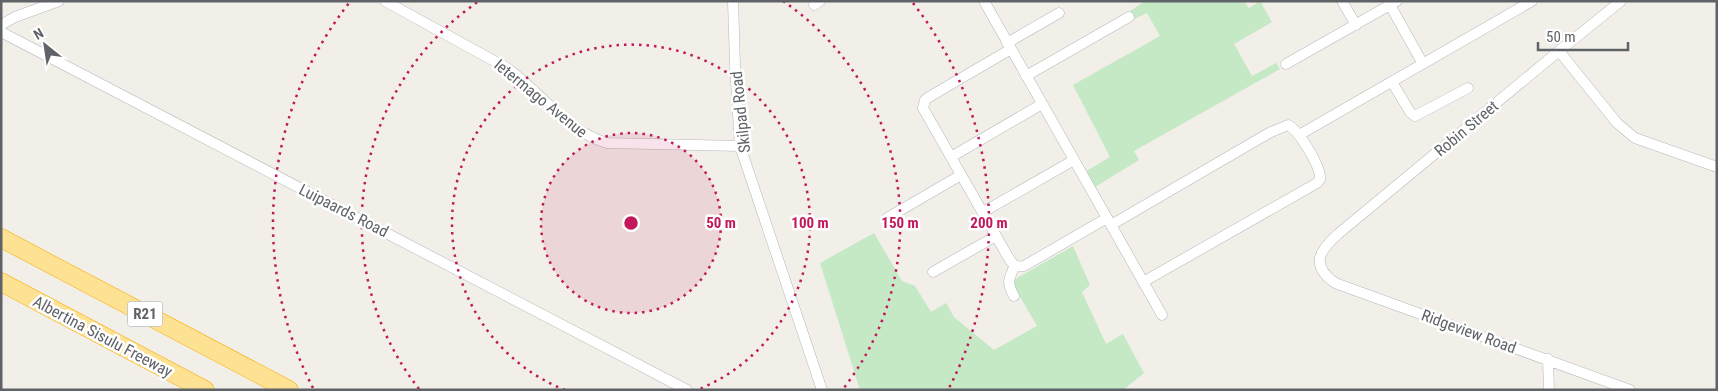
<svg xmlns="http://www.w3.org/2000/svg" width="1718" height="391" viewBox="0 0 1718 391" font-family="'Roboto Condensed',sans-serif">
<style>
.green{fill:#c5e8c5}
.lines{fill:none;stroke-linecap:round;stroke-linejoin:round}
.minor-casing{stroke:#b5b8bc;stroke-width:11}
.motorway-casing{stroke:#f9ab00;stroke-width:19}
.minor{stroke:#fff;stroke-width:10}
.motorway{stroke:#fde293;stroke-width:18}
.ring{fill:none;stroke:#c2185b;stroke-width:2.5;stroke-dasharray:2.5 5}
.labels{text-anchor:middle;stroke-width:5;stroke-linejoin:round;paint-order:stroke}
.shield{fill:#fff;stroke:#8f9295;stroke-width:1}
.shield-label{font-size:15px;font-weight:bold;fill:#5f6368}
.street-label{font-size:16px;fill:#5f6368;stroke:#fff}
.centre{fill:#c2185b;stroke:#fff;stroke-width:2.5}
.ring-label{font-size:15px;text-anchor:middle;font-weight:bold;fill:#c2185b;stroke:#fff;stroke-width:5;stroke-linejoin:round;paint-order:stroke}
</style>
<rect width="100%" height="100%" fill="#f1efe8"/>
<path class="green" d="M1145,1H1244L1249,8L1260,1L1272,22L1234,44L1252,76L1276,63L1280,69L1134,151L1139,160L1095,187L1085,172L1110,157L1073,85L1160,36L1147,13L1134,19L1130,11Z
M874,233L902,281L915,286L931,312L946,303L954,317L994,350L1037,326L1014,286V280L1073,246L1090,285L1082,292L1106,344L1123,334L1144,373L1123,390H860L820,263Z"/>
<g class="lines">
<defs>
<path id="minor" d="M385,1L507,68C541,92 566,131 607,143L740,146
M733,1L735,65L740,146L822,390
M984,1L1162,315
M1342,1L1356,25
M1621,1L1559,51L1338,234C1319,251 1310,265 1335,283L1630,390
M814,5L820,1
M1390,5L1423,64
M1,25L15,17L59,1
M1,32L687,390
M1007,43L1059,13
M1011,49L929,97L925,100L923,108L1008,257C1012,264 1016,268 1024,266L1107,218
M1559,51L1617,123L1635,138L1717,167
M1286,64L1397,1
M1026,76L1129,17
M1392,82L1410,112L1415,116L1468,88
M1299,135L1532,1
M951,157L1042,104
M983,212L1074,160
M887,218L961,175
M1111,225L1269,133L1288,125C1299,131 1321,166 1320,179L1317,183L1143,282
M933,272L996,236
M1014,296C1006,282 1009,279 1015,265
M1548,359L1549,390"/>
<path id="motorway" d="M1,238L289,390
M1,282L205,390"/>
</defs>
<use href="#minor" class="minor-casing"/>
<use href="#motorway" class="motorway-casing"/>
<use href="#minor" class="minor"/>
<use href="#motorway" class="motorway"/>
</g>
<circle cx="631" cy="223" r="90" fill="#c2185b" fill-opacity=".12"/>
<g class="ring">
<circle cx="631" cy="223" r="90"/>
<path d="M565 390A179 179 0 1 1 697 390"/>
<path d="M419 389A269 269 0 0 1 479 1M783 1A269 269 0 0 1 843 389"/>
<path d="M313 388A358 358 0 0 1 349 3M913 3A358 358 0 0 1 949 388"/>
</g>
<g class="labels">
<rect class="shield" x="127.5" y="301.5" width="35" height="25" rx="4"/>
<g class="shield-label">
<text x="145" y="319">R21</text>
</g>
<g class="street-label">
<text transform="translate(541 98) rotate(39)" y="6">Ietermago Avenue</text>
<text transform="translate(740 112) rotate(-96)" y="6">Skilpad Road</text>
<text transform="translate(1466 128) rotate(-40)" y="6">Robin Street</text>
<text transform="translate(344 210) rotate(27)" y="6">Luipaards Road</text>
<text transform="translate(1469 331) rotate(20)" y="6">Ridgeview Road</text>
<text transform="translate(103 336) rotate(28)" y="6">Albertina Sisulu Freeway</text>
</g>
</g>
<circle cx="631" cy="223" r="8" class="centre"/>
<g class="ring-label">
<text x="721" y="228">50 m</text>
<text x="810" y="228">100 m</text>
<text x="900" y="228">150 m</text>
<text x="989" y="228">200 m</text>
</g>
<rect width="1718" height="391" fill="none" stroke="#5f6368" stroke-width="5"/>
<g transform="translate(45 45) rotate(330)" stroke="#ffffff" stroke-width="4" paint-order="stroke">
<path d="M0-4L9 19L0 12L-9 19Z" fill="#5f6368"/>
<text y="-8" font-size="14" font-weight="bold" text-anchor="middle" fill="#5f6368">N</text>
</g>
<path d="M1538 42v8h90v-8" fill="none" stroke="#5f6368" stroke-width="2.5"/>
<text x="1546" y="42" font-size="15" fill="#5f6368" stroke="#ffffff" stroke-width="4" paint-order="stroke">50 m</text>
</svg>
